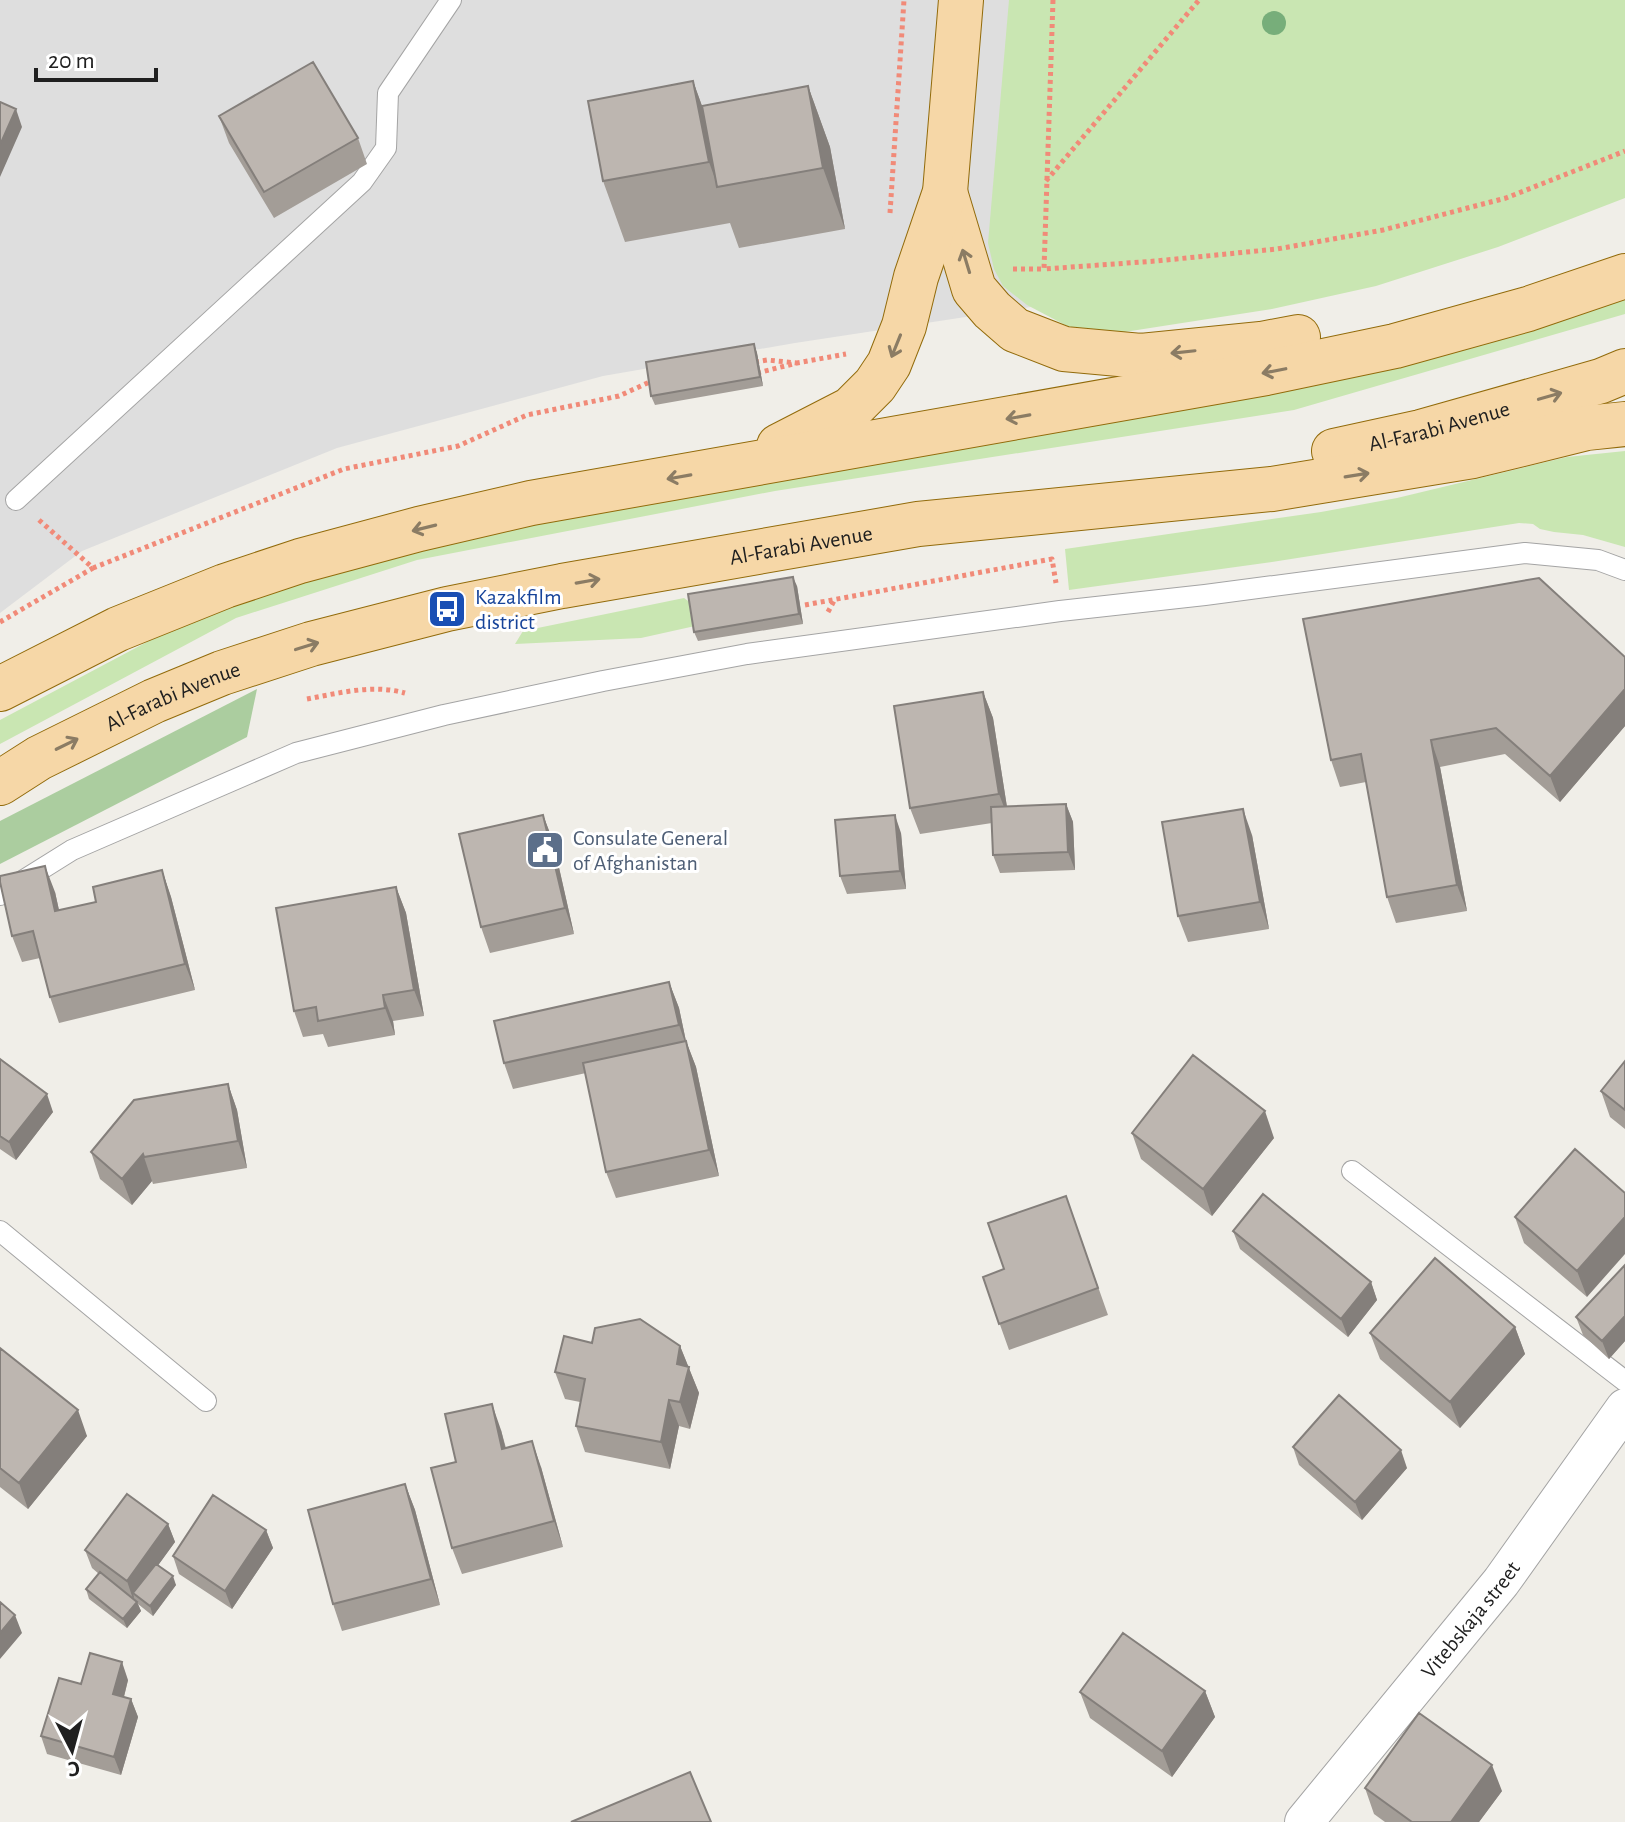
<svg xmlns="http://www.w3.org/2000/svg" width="1625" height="1822" viewBox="0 0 1625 1822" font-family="'Alegreya Sans',sans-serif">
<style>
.residential{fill:#dedede}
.grass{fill:#c9e6b2}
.forest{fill:#abcd9f}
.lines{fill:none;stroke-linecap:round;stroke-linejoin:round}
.lane-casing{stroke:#a4a4a4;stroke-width:22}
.street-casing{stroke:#a4a4a4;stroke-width:40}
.primary-casing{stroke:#926b0b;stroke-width:46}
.path{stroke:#f18a78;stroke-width:5;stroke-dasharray:4 4;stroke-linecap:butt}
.lane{stroke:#fff;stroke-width:20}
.street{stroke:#fff;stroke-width:38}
.primary{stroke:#f6d7a7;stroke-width:44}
.tree{fill:#77ae7a}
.wall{fill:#a39d97}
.shaded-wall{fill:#847f7b}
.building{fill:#bdb6b0;stroke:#847f7b;stroke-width:2}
.oneway{stroke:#8b7c64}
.labels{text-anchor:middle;stroke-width:6;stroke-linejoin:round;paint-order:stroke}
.street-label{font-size:22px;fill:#202020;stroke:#fff}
.transit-label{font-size:22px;fill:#164399;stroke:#fff;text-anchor:start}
.service-label{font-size:22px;fill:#4e5e75;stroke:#fff;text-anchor:start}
</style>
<rect width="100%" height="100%" fill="#f0eee8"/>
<path class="residential" d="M0,0H1625L1425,247L795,343L603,376L337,448L82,551L0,613Z"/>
<path class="grass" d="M1009,0H1625V198L1498,247L1376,286L1272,309L1118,333L1069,327L1027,305L1003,286L994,269L988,243Z
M1625,293V314L1294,410L775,491L417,560L236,618L0,744V720L226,600L412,545Z
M1625,451V547L1583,535L1554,532L1540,529L1533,524L1519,523L1272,562L1069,590L1065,549L1321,512L1397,498L1567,457Z
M684,598L691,603L695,626L641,638L515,644L523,631Z"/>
<path class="forest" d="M257,689L247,737L0,864V821Z"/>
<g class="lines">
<defs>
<path id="lane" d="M16,500L362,182L386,148L388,93L451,0
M0,895L72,850L296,753L444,715L603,681L747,654L1060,611L1205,595L1525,553L1598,560L1625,570
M1352,1171L1625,1381
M0,1231L206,1401"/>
<g id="street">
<path id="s1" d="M1304,1822L1501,1582L1625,1408"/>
</g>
<g id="primary">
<path d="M945,192L974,289L992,310L1015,330L1064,349L1141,356L1261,344L1298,337"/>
<path d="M779,446L851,409L875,385L889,364L904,326L916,277L945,192L961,0"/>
<path id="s2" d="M1334,451L1421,432L1601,381L1625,371"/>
<path d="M0,689L118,629L225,586L300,561L419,529L531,503L1266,373L1395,346L1528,309L1625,276"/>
<path id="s3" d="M0,783L39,758L154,701L222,673L311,644L447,609L562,586L918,524L1272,489L1473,456L1587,428L1625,424"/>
</g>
</defs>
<use href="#lane" class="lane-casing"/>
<use href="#street" class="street-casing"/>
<use href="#primary" class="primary-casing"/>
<path class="path" d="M1053,0L1044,269L1156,261L1277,249L1383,230L1506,198L1625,151
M1046,181L1199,0
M890,213L904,0
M1013,269H1044
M755,362L767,360L797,363
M757,373L797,363L846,354
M39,520L93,568L344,469L458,446L527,415L619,396L654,380
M805,605L1052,559L1056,583
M828,612L835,599
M0,622L93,568
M307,699C339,693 373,684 405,693"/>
<use href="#lane" class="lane"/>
<use href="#street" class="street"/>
<use href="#primary" class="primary"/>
</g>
<circle class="tree" cx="1274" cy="23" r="12"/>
<path class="wall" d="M693,81L702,106L808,86L830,147L845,229L739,248L730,223L625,242L603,181Z
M219,116L358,138L367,164L274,218L229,143Z
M754,344L757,353L763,386L655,405L651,396Z
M797,586L803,624L698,641L694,632Z
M1625,657V726L1560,802L1505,754L1440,767L1467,911L1396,923L1387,897L1366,782L1340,787L1331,760Z
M983,692L993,718L1007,807L1066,804L1073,822L1075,870L1000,873L993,855L992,823L920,834L910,808Z
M543,815L553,841L574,934L490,953L481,927Z
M901,833L906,889L847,894L840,876Z
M1252,835L1269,929L1188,942L1178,916Z
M162,870L171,897L195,990L59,1023L50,997L40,958L22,962L12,936L55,892L59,910L96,902Z
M396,887L406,913L424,1016L393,1021L395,1035L328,1047L323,1034L303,1037L294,1011Z
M669,982L679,1008L686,1041L696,1067L719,1176L616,1198L606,1172L586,1073L513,1089L504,1063Z
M0,1059L53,1112L16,1160L0,1149Z
M1625,1061V1129L1610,1117L1601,1091Z
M228,1084L237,1110L247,1168L153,1184L152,1181L132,1205L100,1179L91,1152Z
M1132,1133L1274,1138L1212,1216L1141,1159Z
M1575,1149L1587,1297L1524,1243L1515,1217Z
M1066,1196L1108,1315L1009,1350L983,1277L1004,1269Z
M1233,1231L1371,1282L1377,1300L1348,1337L1240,1249Z
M1625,1265V1341L1609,1359L1583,1335L1576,1317Z
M1515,1327L1525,1354L1460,1428L1380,1359L1370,1333Z
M592,1343L680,1346L699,1393L690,1429L679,1426L670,1469L585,1452L576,1426L580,1402L565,1399L555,1372Z
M0,1348L87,1436L28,1509L0,1487Z
M501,1430L506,1448L541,1467L563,1547L462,1574L452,1548L456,1462Z
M1293,1447L1407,1468L1362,1520L1299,1465Z
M405,1484L415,1510L440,1605L342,1631L333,1604Z
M168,1524L175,1542L158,1565L176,1585L153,1616L138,1604L141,1611L127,1628L89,1599L86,1589L99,1574L92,1568L85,1550Z
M266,1530L273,1548L232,1609L179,1574L173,1556Z
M128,1680L124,1697L131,1699L138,1717L121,1775L47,1754L41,1736L81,1684Z
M1205,1691L1215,1717L1172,1777L1090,1718L1080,1692Z
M1365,1788L1502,1791L1479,1822H1385L1374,1814Z"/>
<path class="shaded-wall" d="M693,81L715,142L718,187L709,162Z
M808,86L830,147L845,229L823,168Z
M16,109L22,127L0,177V145Z
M754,344L757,353L763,386L760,377Z
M793,577L797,586L803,624L799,614Z
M1625,689V726L1560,802L1550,776Z
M983,692L993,718L1009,820L999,794Z
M1431,740L1440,767L1467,911L1457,885Z
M1066,804L1073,822L1075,870L1068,852Z
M1243,809L1252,835L1269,929L1260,902Z
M543,815L553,841L574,934L565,908Z
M895,815L901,833L906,889L900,871Z
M45,866L55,892L65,938L55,911Z
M162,870L171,897L195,990L185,964Z
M396,887L406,913L424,1016L414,990Z
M669,982L679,1008L688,1051L679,1025Z
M383,995L393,1021L395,1035L385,1008Z
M686,1041L696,1067L719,1176L709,1150Z
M228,1084L237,1110L247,1168L238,1141Z
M47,1094L53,1112L16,1160L9,1142Z
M1265,1111L1274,1138L1212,1216L1203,1189Z
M143,1154L152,1181L132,1205L122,1179Z
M1625,1217V1254L1587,1297L1577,1271Z
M1371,1282L1377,1300L1348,1337L1341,1319Z
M1625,1316V1341L1609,1359L1602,1341Z
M1515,1327L1525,1354L1460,1428L1450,1402Z
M680,1346L699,1393L690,1429L680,1402L677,1364Z
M669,1400L679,1426L670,1469L661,1442Z
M492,1404L501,1430L512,1475L502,1449Z
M78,1410L87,1436L28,1509L19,1483Z
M532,1441L541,1467L563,1547L554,1521Z
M1401,1450L1407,1468L1362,1520L1355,1502Z
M405,1484L415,1510L440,1605L431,1579Z
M168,1524L175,1542L136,1596L133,1593L134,1597L133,1599L127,1581Z
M266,1530L273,1548L232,1609L225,1591Z
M173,1576L176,1585L153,1616L150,1606Z
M137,1602L141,1611L127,1628L123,1619Z
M15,1615L22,1633L0,1659V1633Z
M122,1662L128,1680L120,1712L113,1694Z
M1205,1691L1215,1717L1172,1777L1162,1751Z
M131,1699L138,1717L121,1775L114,1757Z
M1492,1765L1502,1791L1479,1822H1451Z"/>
<path class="building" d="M313,62L358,138L264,192L219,116Z
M693,81L709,162L603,181L588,101Z
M808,86L823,168L717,187L702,106Z
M0,102L16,109L0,145Z
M754,344L760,377L651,396L646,362Z
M793,577L799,614L694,632L688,594Z
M1539,578L1625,657V689L1550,776L1496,728L1431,740L1457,885L1387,897L1361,754L1331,760L1303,619Z
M983,692L999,794L910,808L894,706Z
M1066,804L1068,852L993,855L991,807Z
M1243,809L1260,902L1178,916L1162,822Z
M543,815L565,908L481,927L459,834Z
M895,815L900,871L840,876L835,820Z
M45,866L55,911L96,902L93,887L162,870L185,964L50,997L33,931L12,936L0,882V876Z
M396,887L414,990L383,995L385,1008L318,1021L316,1007L294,1011L276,908Z
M669,982L679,1025L504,1063L494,1021Z
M686,1041L709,1150L606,1172L583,1063Z
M1193,1055L1265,1111L1203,1189L1132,1133Z
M0,1059L47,1094L9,1142L0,1136Z
M1625,1061V1110L1601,1091Z
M228,1084L238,1141L144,1157L143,1154L122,1179L91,1152L134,1100Z
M1575,1149L1625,1193V1217L1577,1271L1515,1217Z
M1263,1194L1371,1282L1341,1319L1233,1231Z
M1066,1196L1098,1288L999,1324L983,1277L1004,1269L988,1223Z
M1435,1258L1515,1327L1450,1402L1370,1333Z
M1625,1265V1316L1602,1341L1576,1317Z
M640,1319L680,1346L677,1364L689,1367L680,1402L669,1400L661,1442L576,1426L585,1379L555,1372L564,1336L592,1343L595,1328Z
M0,1348L78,1410L19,1483L0,1468Z
M1339,1395L1401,1450L1355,1502L1293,1447Z
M492,1404L502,1449L532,1441L554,1521L452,1548L431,1468L456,1462L445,1414Z
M405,1484L431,1579L333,1604L308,1510Z
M127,1494L168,1524L127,1581L85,1550Z
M213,1495L266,1530L225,1591L173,1556Z
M156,1564L173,1576L150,1606L133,1593Z
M100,1572L137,1602L123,1619L86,1589Z
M0,1602L15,1615L0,1633Z
M1123,1633L1205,1691L1162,1751L1080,1692Z
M90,1653L122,1662L113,1694L131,1699L114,1757L41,1736L59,1678L81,1684Z
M1419,1713L1492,1765L1451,1822H1412L1365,1788Z
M690,1772L711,1822H571Z"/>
<defs><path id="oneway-shaft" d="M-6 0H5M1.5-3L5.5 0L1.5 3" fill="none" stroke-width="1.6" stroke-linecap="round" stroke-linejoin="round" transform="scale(2)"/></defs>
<g class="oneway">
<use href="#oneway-shaft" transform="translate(966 261) rotate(-107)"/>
<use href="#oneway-shaft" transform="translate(896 346) rotate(112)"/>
<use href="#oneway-shaft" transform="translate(1183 352) rotate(174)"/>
<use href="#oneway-shaft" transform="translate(1274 371) rotate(169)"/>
<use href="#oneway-shaft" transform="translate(1550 396) rotate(-16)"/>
<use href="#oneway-shaft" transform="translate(1018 417) rotate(170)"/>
<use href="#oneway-shaft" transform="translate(1357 475) rotate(-9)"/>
<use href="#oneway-shaft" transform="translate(679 477) rotate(170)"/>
<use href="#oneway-shaft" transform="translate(424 528) rotate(166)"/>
<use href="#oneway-shaft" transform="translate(588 581) rotate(-10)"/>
<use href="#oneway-shaft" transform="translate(307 646) rotate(-17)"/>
<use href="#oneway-shaft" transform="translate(67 744) rotate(-26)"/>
</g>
<defs>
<symbol id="bus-square" viewBox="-11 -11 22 22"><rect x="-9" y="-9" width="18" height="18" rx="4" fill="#1a4fb4" stroke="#fff"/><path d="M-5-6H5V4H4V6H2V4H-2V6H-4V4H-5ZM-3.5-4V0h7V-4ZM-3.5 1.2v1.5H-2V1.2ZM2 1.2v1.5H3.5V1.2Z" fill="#fff"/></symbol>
<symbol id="civic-square" viewBox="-11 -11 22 22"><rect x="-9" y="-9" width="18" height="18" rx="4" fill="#5c6f8a" stroke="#fff"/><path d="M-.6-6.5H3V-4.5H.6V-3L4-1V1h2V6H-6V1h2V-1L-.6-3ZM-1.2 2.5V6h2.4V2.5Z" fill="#fff"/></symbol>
</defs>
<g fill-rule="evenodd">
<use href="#bus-square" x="425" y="587" width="44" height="44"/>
<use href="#civic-square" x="523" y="828" width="44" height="44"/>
</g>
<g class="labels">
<g class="street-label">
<text dy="8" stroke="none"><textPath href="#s2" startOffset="108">Al-Farabi Avenue</textPath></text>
<text dy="8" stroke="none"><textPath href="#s3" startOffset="842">Al-Farabi Avenue</textPath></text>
<text dy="8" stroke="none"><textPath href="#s3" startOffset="194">Al-Farabi Avenue</textPath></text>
<text dy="8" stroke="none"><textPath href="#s1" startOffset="262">Vitebskaja street</textPath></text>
</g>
<g class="transit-label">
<text x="475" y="604">Kazakfilm<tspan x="475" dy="25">district</tspan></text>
</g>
<g class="service-label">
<text x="573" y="845">Consulate General<tspan x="573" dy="25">of Afghanistan</tspan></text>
</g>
</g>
<g transform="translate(72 1750) rotate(174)" stroke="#ffffff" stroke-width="6" paint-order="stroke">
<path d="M0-6L14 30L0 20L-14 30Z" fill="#202020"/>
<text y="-12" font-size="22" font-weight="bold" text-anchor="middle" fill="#202020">С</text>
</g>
<path d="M36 68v12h120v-12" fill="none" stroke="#202020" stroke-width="4"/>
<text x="48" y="68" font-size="24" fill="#202020" stroke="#ffffff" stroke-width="6" paint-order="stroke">20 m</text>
</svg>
